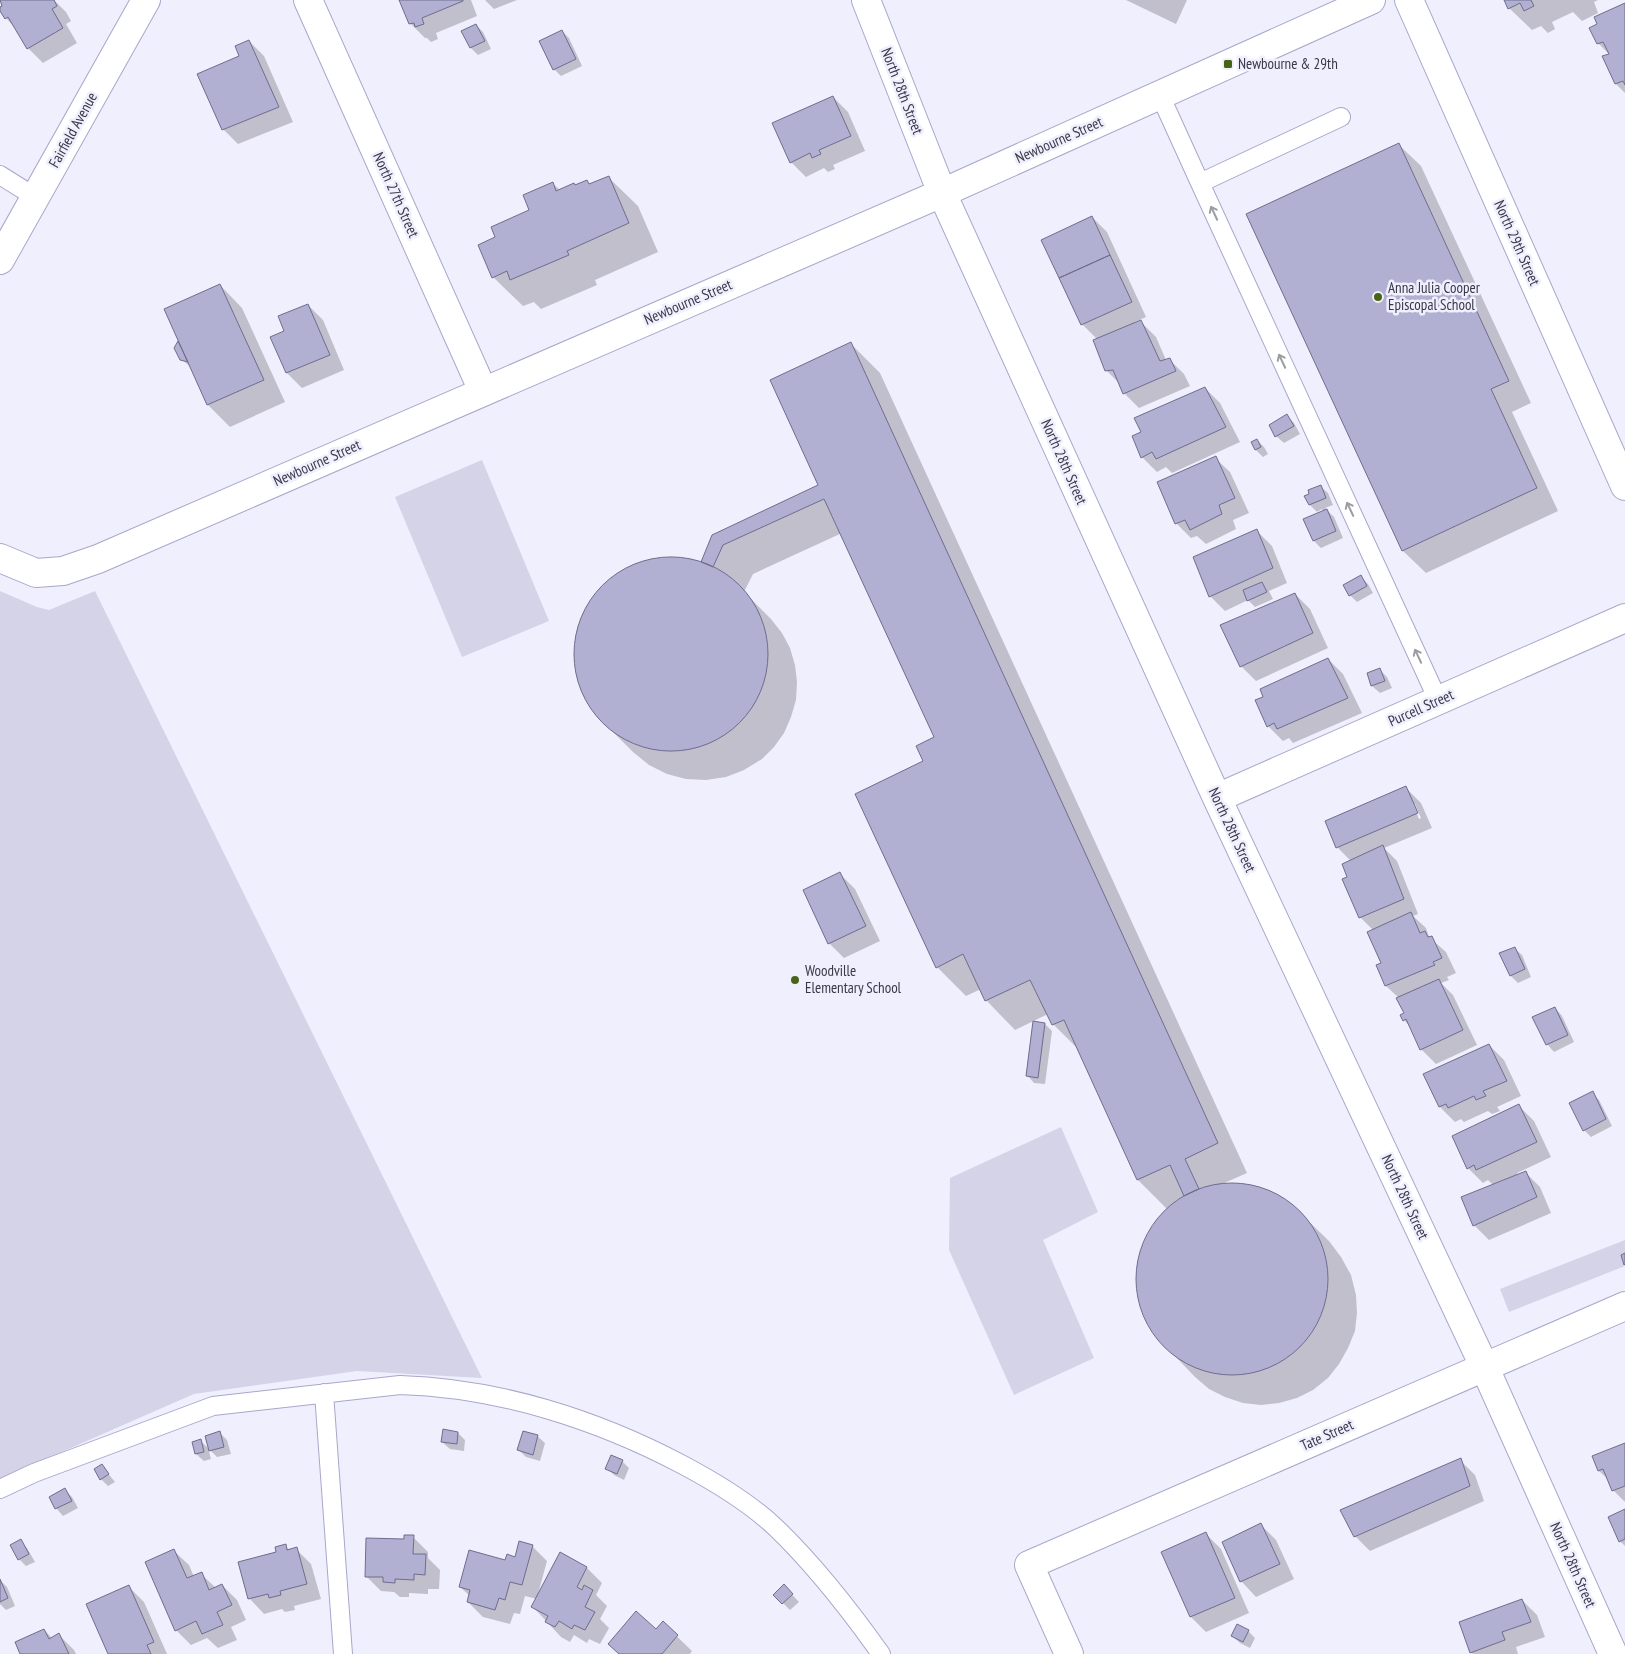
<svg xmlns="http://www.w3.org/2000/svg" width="1625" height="1654" viewBox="0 0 1625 1654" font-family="'PT Sans Narrow',sans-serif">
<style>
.green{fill:#d4d3e8}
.shadow{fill:#0003;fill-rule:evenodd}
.building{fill:#b1afd2;stroke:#6f6d8d}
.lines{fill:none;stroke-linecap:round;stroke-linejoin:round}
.lane-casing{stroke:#a8a7ca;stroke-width:20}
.street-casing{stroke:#a8a7ca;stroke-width:30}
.secondary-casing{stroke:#a8a7ca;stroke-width:30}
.lane{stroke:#fff;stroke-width:18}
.street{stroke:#fff;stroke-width:28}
.secondary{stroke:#fff;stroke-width:28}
.oneway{stroke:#9c9ca3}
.poi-dot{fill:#476416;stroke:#f0effe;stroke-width:2}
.labels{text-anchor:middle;stroke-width:5;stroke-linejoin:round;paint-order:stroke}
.poi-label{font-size:15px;fill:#393847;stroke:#f0effe;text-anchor:start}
.street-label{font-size:15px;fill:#393847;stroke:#f0effe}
</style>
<rect width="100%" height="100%" fill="#f0effe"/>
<path class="green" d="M482,460L549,621L462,657L395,497Z
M0,591L37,607L49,610L95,591L482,1378L357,1371L194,1394L0,1479Z
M1061,1127L1098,1212L1043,1240L1094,1358L1014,1395L949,1250L950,1178Z
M1625,1240V1266L1509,1312L1500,1289Z"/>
<path class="shadow" d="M1,0H54L66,12L71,21L66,24L77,43L43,63L28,48L17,30L6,18L4,6Z
M401,0H471L477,16L436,33L438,39L431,42L427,38H425L410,23Z
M485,0H517L494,9Z
M1126,0H1187L1176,24Z
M1505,0H1598L1594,2L1598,13L1582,21L1573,12L1552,22L1555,29L1548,33L1541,26L1532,30L1509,8Z
M1625,4V93L1616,84L1604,57L1610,55L1598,43Z
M476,25L483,32L491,49L478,55L471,48Z
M562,31L569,38L582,66L561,76L554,69Z
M249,41L264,56L293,122L238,144L223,129L241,57Z
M833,97L848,112L865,151L833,165L835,169L828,172L824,168L806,177L791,162Z
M1398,144L1421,166L1531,403L1512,412L1558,511L1426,573L1403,551L1248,215Z
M608,177L638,206L658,252L595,280L597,285L541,309L534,302L523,306L493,277L497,238L531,210L552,183L560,190L587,181L590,185Z
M1092,217L1107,232L1146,317L1135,322L1136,324L1141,322L1156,337L1166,360L1169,359L1184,374L1190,386L1139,408L1124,393L1121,385L1106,370L1097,339L1082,324L1043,240Z
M220,285L242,308L285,402L230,427L208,405L192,368L181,359L176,348Z
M308,305L323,320L344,370L302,388L287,373L272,337L286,331Z
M851,344L880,373L1247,1173L1222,1184L1245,1185L1265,1190L1283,1199L1298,1211L1329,1241L1341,1257L1351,1275L1356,1295L1357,1313L1355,1331L1348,1348L1339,1364L1328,1378L1313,1390L1297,1398L1279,1403L1261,1405L1243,1403L1225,1397L1209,1389L1195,1377L1153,1333L1145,1317L1139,1299L1137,1279L1139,1259L1146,1240L1156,1222L1168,1210L1138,1180L1080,1051L1053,1024L1048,1014L1015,1030L986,1000L981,989L966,996L937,967L925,762L935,737L842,533L753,574L744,592L771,619L782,633L790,648L795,665L797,682L796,700L791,717L784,733L774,747L762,759L744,770L726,777L706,780L686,779L667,774L649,765L633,752L603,722L591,706L581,689L577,669L576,649L579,629L587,611L597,594L612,580L629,569L645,562L662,559H679L702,564L713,536L820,486Z
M1205,388L1220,403L1240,442L1172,473L1166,467L1157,472L1142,457L1143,432Z
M1287,416L1294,423L1300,434L1284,443L1276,436Z
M1257,440L1264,447L1268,454L1263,457L1256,450L1252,443Z
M1215,458L1230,472L1249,513L1233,520L1236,529L1206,544L1197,536L1191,538L1176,523Z
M1320,486L1328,493L1333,505L1325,508L1334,517L1343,538L1321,548L1314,541L1323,512L1322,509L1317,512L1310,505Z
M1257,531L1272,546L1287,583L1269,591L1273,599L1255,607L1248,600L1225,611L1210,596Z
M1361,577L1368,584L1373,593L1357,602L1350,595Z
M1295,594L1310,609L1328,648L1256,681L1241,666Z
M1328,659L1343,674L1362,713L1293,743L1289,738L1283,741L1268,726Z
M1380,670L1387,677L1392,688L1380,693L1372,686L1368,674Z
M1406,788L1421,803L1432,828L1384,848L1397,861L1418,914L1413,916L1426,928L1429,937L1446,952L1456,973L1447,977L1449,980L1441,983L1453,995L1477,1045L1436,1064L1421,1049L1411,1028L1404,1020L1405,1014L1399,998L1386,986L1378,965L1383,963L1373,930L1360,917L1349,877L1351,861L1337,847ZM1413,804H1415L1421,818L1419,819Z
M840,874L855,889L880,941L844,958L829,943Z
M1514,948L1522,955L1531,977L1518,983L1511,976Z
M1555,1008L1562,1016L1574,1042L1554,1052L1547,1044Z
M1045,1024L1052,1031L1045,1084L1034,1083L1027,1075Z
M1489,1045L1504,1060L1521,1096L1497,1107L1500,1111L1492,1114L1488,1111L1464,1122L1461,1119L1455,1122L1440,1107L1425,1074Z
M1592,1093L1599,1100L1612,1126L1591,1137L1584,1130Z
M1519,1106L1534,1121L1551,1157L1517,1173L1518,1175L1525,1172L1540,1187L1551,1213L1489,1240L1474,1225L1493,1185L1488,1180L1483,1183L1468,1168L1454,1137Z
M220,1433L227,1440L231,1454L217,1457L208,1448L211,1459L204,1461L196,1454L193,1443L201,1441L210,1450Z
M458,1433L465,1440L464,1451L450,1449L442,1442Z
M537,1436L545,1443L540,1461L526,1457L519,1450Z
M1625,1444V1502L1613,1490L1610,1481L1599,1471Z
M1460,1460L1475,1475L1484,1501L1370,1551L1355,1536Z
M622,1461L629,1468L624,1480L614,1475L607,1468Z
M102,1466L115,1482L108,1486L101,1479Z
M65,1490L72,1497L78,1508L63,1516L56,1508L50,1497Z
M1625,1511V1546L1620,1541Z
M1261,1525L1276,1540L1294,1579L1256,1597L1242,1582L1224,1542Z
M1206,1534L1221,1549L1249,1613L1206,1632L1191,1617L1162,1553Z
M413,1537L428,1552V1558L440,1570L439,1589H428V1594L409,1593V1597H400L394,1592L381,1591L366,1576L406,1541Z
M20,1541L27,1548L35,1562L26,1566L19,1559Z
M285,1546L290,1550L296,1549L311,1564L321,1599L294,1606L295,1610L285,1612L282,1609L264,1614L250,1599L240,1563L278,1553Z
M533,1547L547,1561L538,1594L560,1554L587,1568L602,1583L596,1595L607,1606L600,1619L609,1628L600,1644L589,1639L587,1643L574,1635L570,1642L561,1637L533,1607L537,1599L525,1596L520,1614L514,1613L510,1624L483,1617L468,1602L470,1596L460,1587L516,1558Z
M174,1551L189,1565L194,1577L201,1574L216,1588L222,1585L237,1600L246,1620L231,1627L237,1640L218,1648L207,1638L191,1645L176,1630Z
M0,1580L7,1587L15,1606L6,1610L0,1604Z
M784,1586L799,1602L790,1610L775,1595Z
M129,1587L144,1602L167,1654H109Z
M1522,1600L1537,1615L1545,1637L1516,1647L1518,1654H1473L1471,1652Z
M663,1623L692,1651L690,1654H620L656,1630Z
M44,1630L52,1638L59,1635L74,1650L76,1654H22Z
M1248,1631L1255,1638L1250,1648L1240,1643L1232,1636Z"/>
<path class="building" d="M0,0H54L57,6L52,9L63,28L27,49L8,17L5,19L0,11V7L2,6Z
M399,0H463V1L422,18L424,24L415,27L414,23L409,24Z
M1504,0H1531L1534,6L1524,11L1520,3L1508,9Z
M1625,3V85L1623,81L1615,84L1602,56L1609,54L1603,42L1597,44L1589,28L1597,24L1594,17Z
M476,24L485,41L470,48L461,31Z
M562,30L576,59L553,70L539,41Z
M249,40L279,107L222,130L197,74L239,56L235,46Z
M833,96L851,136L819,150L821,154L812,158L810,153L790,163L772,123Z
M1399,143L1509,381L1491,389L1537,488L1402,551L1246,214Z
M609,176L629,223L567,251L569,255L510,280L507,271L492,278L478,245L495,237L491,227L529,210L523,195L553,182L556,191L574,183L575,185L587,180L589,184Z
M1092,216L1110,255L1059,278L1041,240Z
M1110,255L1132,302L1081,325L1059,278Z
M220,284L264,380L207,405L164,309Z
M308,304L330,355L286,373L270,337L284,331L278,316Z
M1141,320L1160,361L1170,358L1176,371L1123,394L1113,370L1105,371L1093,340Z
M178,341L188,362L180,360L174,348Z
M851,342L1218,1143L1185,1159L1199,1189L1184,1196L1170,1165L1137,1180L1064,1020L1052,1025L1030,980L985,1001L963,954L936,968L855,794L923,761L916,746L934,737L824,499L723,545L713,567L701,562L712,535L818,485L770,380Z
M1205,387L1226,427L1156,459L1152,452L1141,458L1132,436L1141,432L1134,418Z
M1287,414L1294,426L1275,437L1269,425Z
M1257,439L1261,447L1255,450L1251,442Z
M1216,456L1235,498L1219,505L1222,514L1190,530L1185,520L1175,524L1157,482Z
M1321,485L1326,498L1309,505L1304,496L1309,494L1308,490Z
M1327,509L1336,531L1313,541L1303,519Z
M1257,529L1273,568L1209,597L1193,557Z
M574 654a97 97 0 1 1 194 0a97 97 0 1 1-194 0Z
M1361,575L1367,586L1349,596L1343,585Z
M1262,582L1267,592L1247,601L1243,590Z
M1295,593L1313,633L1240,667L1220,625Z
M1328,658L1348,698L1277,729L1274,723L1267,727L1255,700L1263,697L1260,689Z
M1380,668L1385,681L1371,686L1367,673Z
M1406,786L1418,813L1336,848L1325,821Z
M1383,845L1404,899L1359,918L1342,879L1347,877L1342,864Z
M840,872L866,926L828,944L803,890Z
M1411,912L1420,933L1425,931L1428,937L1432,936L1442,958L1433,962L1435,965L1385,986L1376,965L1381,963L1367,932Z
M1515,947L1525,969L1510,976L1499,953Z
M1439,979L1463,1030L1420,1050L1406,1019L1403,1021L1400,1015L1404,1013L1396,998Z
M1555,1007L1568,1035L1546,1045L1532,1017Z
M1033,1021L1045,1023L1038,1078L1026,1076Z
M1489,1044L1507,1081L1483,1091L1486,1096L1476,1100L1474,1096L1448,1108L1446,1104L1439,1107L1423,1074Z
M1593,1091L1606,1119L1583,1131L1569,1103Z
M1519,1104L1537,1142L1476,1170L1474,1165L1467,1169L1452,1136Z
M1526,1171L1537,1197L1473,1226L1461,1197Z
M1136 1279a96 96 0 1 1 192 0a96 96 0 1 1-192 0Z
M1625,1253V1264L1624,1265L1621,1255Z
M443,1429L458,1432L457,1444L441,1442Z
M220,1431L224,1447L209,1451L205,1436Z
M523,1431L538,1435L533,1455L517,1450Z
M201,1439L204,1452L195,1454L192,1442Z
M1625,1443V1486L1612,1491L1603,1469L1598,1471L1592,1456Z
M611,1455L623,1460L617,1474L605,1469Z
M1461,1458L1470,1486L1354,1537L1340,1510Z
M102,1464L109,1474L100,1480L94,1469Z
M65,1488L72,1501L55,1509L49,1497Z
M1625,1509V1539L1619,1542L1608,1517Z
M1261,1523L1280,1564L1240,1582L1222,1542Z
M1206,1532L1235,1598L1190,1617L1161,1552Z
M404,1535H414L413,1554H426L425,1575L414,1574V1580L395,1579V1583L383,1582V1577H365L366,1538L404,1539Z
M21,1539L29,1554L18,1560L10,1545Z
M519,1541L533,1545L522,1585L510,1582L505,1600L499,1598L495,1610L467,1602L470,1590L459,1587L469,1550L505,1560L507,1554L515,1557Z
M286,1544L287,1550L297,1547L307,1584L280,1591L281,1595L269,1598L268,1594L248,1599L238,1562L276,1552L275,1547Z
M174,1549L187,1578L202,1572L209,1590L222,1584L232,1605L217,1612L223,1625L202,1634L196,1621L175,1631L145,1562Z
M560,1552L587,1567L577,1587L582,1590L584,1585L593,1590L585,1607L595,1612L585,1630L574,1625L572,1629L559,1621L555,1627L545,1622L548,1616L531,1607Z
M0,1579L8,1598L0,1602Z
M784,1584L793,1594L782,1604L773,1595Z
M129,1585L154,1642L147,1645L151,1654H108L86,1604Z
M1522,1599L1531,1622L1502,1632L1505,1640L1470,1653L1459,1622Z
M636,1611L656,1629L663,1621L678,1635L662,1654H619L608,1644Z
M1237,1624L1249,1630L1243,1642L1231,1636Z
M44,1629L49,1639L59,1633L69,1654H20L15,1642Z"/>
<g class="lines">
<defs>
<path id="lane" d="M1160,95L1200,183L1341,117
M0,175L35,197
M1200,183L1438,700
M324,1393L343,1654
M0,1489L34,1473L213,1406L400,1385C498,1388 596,1419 683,1465C715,1482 747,1501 774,1526C814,1564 849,1609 881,1654"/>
<path id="street" d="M308,0L483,391
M866,0L942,193L1217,798L1484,1366L1613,1654
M1409,0L1625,486
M0,558L36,573L63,571L98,559L942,193L1371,0
M1217,798L1625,618
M1069,1654L1029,1565L1625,1306"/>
<path id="secondary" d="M0,260L146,0"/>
</defs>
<use href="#lane" class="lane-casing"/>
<use href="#street" class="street-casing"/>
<use href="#secondary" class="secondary-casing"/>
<use href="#lane" class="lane"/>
<use href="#street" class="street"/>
<use href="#secondary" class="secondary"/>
</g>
<defs><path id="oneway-shaft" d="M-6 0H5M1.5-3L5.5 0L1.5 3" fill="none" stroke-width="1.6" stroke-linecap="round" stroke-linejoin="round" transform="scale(1.25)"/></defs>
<g class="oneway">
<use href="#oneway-shaft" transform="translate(1214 213) rotate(-115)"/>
<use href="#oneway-shaft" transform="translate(1282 361) rotate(-115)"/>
<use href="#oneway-shaft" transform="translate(1350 509) rotate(-115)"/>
<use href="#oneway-shaft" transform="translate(1418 656) rotate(-115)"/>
</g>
<g class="poi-dot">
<rect x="1223" y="59" width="10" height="10" rx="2.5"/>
<circle cx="1378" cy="297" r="5"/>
<circle cx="795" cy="980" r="5"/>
</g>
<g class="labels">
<g class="poi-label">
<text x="1238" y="69">Newbourne &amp; 29th</text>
<text x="1388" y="293">Anna Julia Cooper<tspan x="1388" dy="17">Episcopal School</tspan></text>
<text x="805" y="976">Woodville<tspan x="805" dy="17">Elementary School</tspan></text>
</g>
<g class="street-label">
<text transform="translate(902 91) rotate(69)" y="5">North 28th Street</text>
<text transform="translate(73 130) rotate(-61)" y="5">Fairfield Avenue</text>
<text transform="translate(1059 140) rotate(-24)" y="5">Newbourne Street</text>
<text transform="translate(396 195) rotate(66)" y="5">North 27th Street</text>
<text transform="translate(1517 243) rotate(66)" y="5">North 29th Street</text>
<text transform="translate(688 302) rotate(-23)" y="5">Newbourne Street</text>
<text transform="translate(1064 462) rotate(66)" y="5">North 28th Street</text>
<text transform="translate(317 463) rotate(-24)" y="5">Newbourne Street</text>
<text transform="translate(1421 708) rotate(-24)" y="5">Purcell Street</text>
<text transform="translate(1232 830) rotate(65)" y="5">North 28th Street</text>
<text transform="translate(1405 1197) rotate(65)" y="5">North 28th Street</text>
<text transform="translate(1327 1435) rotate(-24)" y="5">Tate Street</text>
<text transform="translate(1573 1565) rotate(66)" y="5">North 28th Street</text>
</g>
</g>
</svg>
